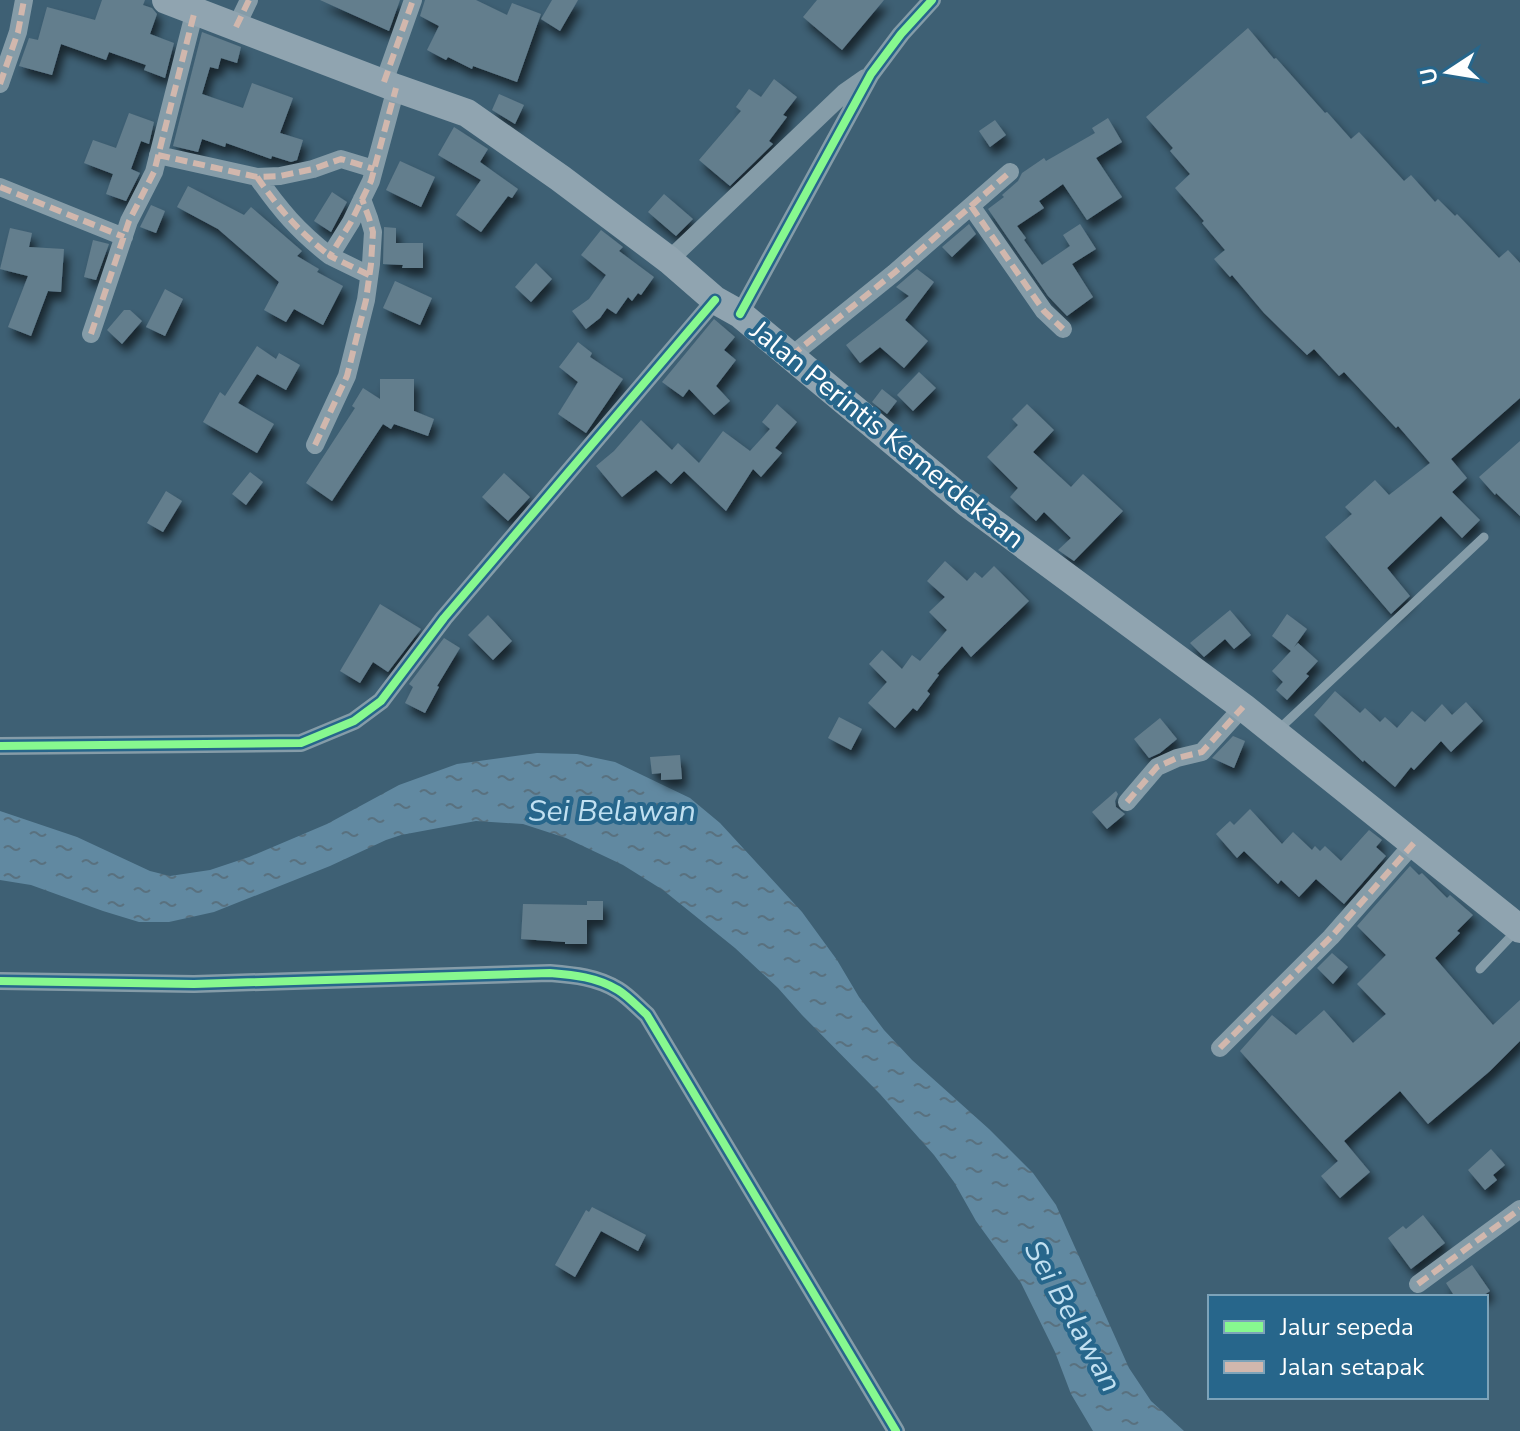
<svg xmlns="http://www.w3.org/2000/svg" width="1520" height="1431" viewBox="0 0 1520 1431" font-family="'Nunito Sans',sans-serif">
<style>
.water{fill:url(#water-ripples)}
.building{fill:#647e8d;filter:url(#shadow)}
.lines{fill:none;stroke-linecap:round;stroke-linejoin:round}
.lane{stroke:#859ca8;stroke-width:9}
.street{stroke:#859ca8;stroke-width:18}
.primary{stroke:#90a4b0;stroke-width:28}
.quiet{stroke:#d1b7ad;stroke-width:6;stroke-dasharray:12 6;stroke-linecap:butt}
.cycleway-casing{stroke:#27668b;stroke-width:13}
.cycleway{stroke:#87f88f;stroke-width:8}
.labels{text-anchor:middle;stroke-width:8;stroke-linejoin:round;paint-order:stroke}
.street-label{font-size:28px;fill:#fff;stroke:#27668b}
.water-label{font-size:30px;font-style:italic;fill:#c1e0f1;stroke:#27668b}
</style>
<defs>
<pattern id="water-ripples" width="26" height="14" patternUnits="userSpaceOnUse" patternTransform="scale(2)"><rect width="26" height="14" fill="#6189a1"/><path d="M2 4q2-2 4 0t4 0M15 11q2-2 4 0t4 0" fill="none" stroke="#59717f"/></pattern>
<filter id="shadow"><feDropShadow dx="4.5" dy="8" stdDeviation="4" flood-color="#0009"/></filter>
</defs>
<rect width="100%" height="100%" fill="#3e6074"/>
<path class="water" d="M537,753L577,754L615,762L690,798L720,823L802,912L837,960L859,997L884,1030L912,1060L989,1129L1033,1173L1056,1205L1129,1368L1151,1401L1184,1431H1093L1071,1394L1055,1352L1021,1283L976,1221L954,1182L934,1155L880,1094L802,1015L778,988L735,948L663,890L623,865L566,838L523,824L476,821L401,835L386,840L330,866L214,912L169,922H139L103,911L31,885L0,880V811L77,837L150,871L170,876L210,870L249,857L327,824L399,785L457,764Z"/>
<path class="building" d="M102,0H145L143,5L152,8L157,14L150,34L174,43L165,78L144,70L146,65L109,52L106,60L61,44L52,75L19,66L29,38L38,40L47,7L95,20Z
M320,0H400L389,31Z
M425,0H476L507,15L512,3L541,14L517,82L473,66L472,69L448,57L446,60L427,50L439,26L420,16Z
M552,0H578L560,31L541,19Z
M817,0H884L842,50L803,17Z
M1248,28L1274,59L1276,58L1325,113L1327,112L1351,139L1359,132L1404,181L1411,175L1435,202L1438,199L1455,216L1457,214L1499,258L1508,250L1520,263V398L1451,459L1467,478L1452,492L1480,520L1462,538L1441,516L1387,568L1410,596L1391,614L1325,537L1352,514L1345,507L1375,480L1389,495L1430,463L1398,426L1396,428L1344,372L1339,376L1314,349L1307,355L1264,313L1232,275L1230,277L1214,259L1225,250L1202,223L1204,221L1175,188L1190,174L1170,151L1173,148L1146,117Z
M202,32L241,47L237,63L221,58L218,69L210,67L202,94L243,108L252,83L293,98L280,133L303,140L297,160L291,162L272,156L271,159L226,143L225,147L202,139L198,152L173,146Z
M774,79L797,97L783,115L787,117L769,141L773,144L730,186L699,160L741,111L736,107L749,89L761,97Z
M499,94L524,105L515,124L492,110Z
M129,113L154,122L149,144L141,141L131,169L140,173L126,201L106,194L113,174L84,163L93,140L116,148Z
M1108,118L1122,142L1096,158L1122,197L1087,220L1063,184L1039,201L1044,208L1017,226L1026,238L1024,240L1042,265L1070,246L1063,235L1080,224L1096,249L1072,264L1093,297L1067,316L1048,296L988,209L1004,197L1002,195L1018,181L1022,173L1044,158L1046,161L1095,133L1092,128Z
M995,120L1006,135L990,147L979,131Z
M454,127L488,149L480,162L518,189L512,198L508,196L481,232L456,215L481,180L438,155Z
M400,161L435,177L421,207L386,190Z
M188,186L244,215L251,207L302,251L297,256L319,269L317,272L343,286L323,325L294,309L286,322L264,310L279,282L218,229L177,207Z
M332,192L347,202L331,232L314,221Z
M664,194L693,219L676,236L648,212Z
M151,205L165,211L156,233L140,227Z
M969,224L976,234L952,257L942,247Z
M384,227L396,228V243H423V268H402L403,265L383,264Z
M10,228L32,233L29,247L64,249L61,292L48,291L31,336L8,327L28,276L0,269Z
M601,230L623,247L619,251L654,277L641,295L638,293L632,301L628,297L616,314L607,308L600,318L586,329L572,311L589,299L606,275L581,255Z
M93,240L109,244L96,280L84,277Z
M536,263L552,279L531,302L515,287Z
M917,269L934,282L905,320L928,341L904,368L880,347L860,363L846,345L909,296L896,287Z
M395,281L432,298L420,325L383,308Z
M165,289L183,299L165,336L146,327Z
M124,310H130L142,321L122,344L107,330Z
M714,319L735,337L724,350L736,360L716,386L730,401L714,415L689,389L683,397L662,382Z
M578,342L592,353L590,357L623,379L586,433L558,414L578,382L559,367Z
M257,346L276,359L279,353L300,365L286,390L257,374L238,403L274,424L257,453L203,422L220,392L225,396Z
M919,372L936,388L913,411L897,395Z
M380,379H414V411L434,419L428,436L394,424L391,429L383,424L332,501L306,483L355,408L352,406L363,388L380,399Z
M882,389L897,401L887,414L872,402Z
M777,404L797,422L775,448L782,453L761,477L753,469L726,511L684,471L671,484L656,470L622,497L596,466L614,451L641,420L672,450L678,443L699,463L723,431L750,451L770,429L762,422Z
M1027,404L1054,430L1033,452L1071,487L1083,474L1123,511L1074,561L1058,550L1071,538L1044,512L1036,521L1010,497L1018,488L987,457L1018,425L1012,419Z
M1520,441V516L1496,493L1495,495L1479,477Z
M250,472L263,482L246,505L232,494Z
M504,473L530,497L508,521L482,497Z
M166,491L182,501L163,532L147,523Z
M945,561L967,581L975,572L982,578L994,566L1029,601L971,657L962,646L937,674L939,675L927,691L930,694L917,711L913,708L895,728L868,703L887,682L869,664L882,650L902,669L912,655L920,661L947,630L929,612L945,597L927,581Z
M380,604L421,629L388,672L373,662L360,683L340,671Z
M1230,610L1251,635L1234,649L1225,639L1204,657L1190,643Z
M1287,614L1307,629L1294,647L1298,643L1318,661L1306,674L1309,676L1287,700L1276,690L1283,682L1272,671L1291,651L1272,636Z
M488,615L512,641L493,660L468,635Z
M444,638L460,648L437,686L439,687L425,713L405,703L413,687L409,684Z
M1335,691L1360,713L1365,708L1380,722L1385,717L1397,728L1412,711L1425,722L1442,704L1452,715L1466,702L1483,721L1451,752L1441,741L1414,770L1411,767L1395,787L1364,760L1363,762L1314,715Z
M839,717L862,729L851,750L828,738Z
M1160,718L1177,739L1160,753L1149,758L1134,739Z
M1233,736L1245,741L1234,768L1212,758Z
M680,755L682,779L661,780V773L652,774L650,757Z
M1116,791L1118,794L1115,801L1116,807L1125,814L1107,829L1092,812Z
M1250,809L1282,844L1293,832L1312,850L1315,846L1320,851L1325,846L1341,861L1369,830L1382,840L1376,847L1386,856L1344,904L1316,879L1299,897L1281,880L1278,884L1244,851L1237,858L1216,834L1230,821L1234,825Z
M1410,866L1419,875L1422,873L1447,898L1450,895L1473,915L1457,931L1460,933L1435,958L1493,1025L1520,1000V1041L1490,1071L1428,1124L1400,1091L1344,1141L1370,1172L1340,1198L1321,1176L1338,1161L1240,1051L1272,1015L1296,1035L1324,1010L1353,1043L1386,1014L1357,984L1386,955L1357,926Z
M587,901H603V920H587V944H565V942L521,939L523,904L587,905Z
M1332,953L1348,967L1333,984L1317,968Z
M1491,1149L1505,1165L1493,1175L1497,1180L1485,1190L1468,1170Z
M592,1207L646,1235L638,1251L601,1231L575,1277L555,1265L586,1210L589,1212Z
M1423,1215L1445,1243L1411,1269L1388,1238L1403,1226L1406,1229Z
M1472,1265L1490,1291L1481,1297H1455L1446,1283Z"/>
<g class="lines">
<path class="lane" d="M1278,730L1484,537
M1480,969L1516,931"/>
<path class="street" d="M236,27L249,0
M384,82L413,0
M0,84L18,32L24,0
M158,155L257,177L280,176L313,169L341,159L374,169
M257,177C280,210 298,231 330,256
M0,187L124,237
M971,206L1044,311L1063,329
M669,260L845,92L865,78
M369,275L330,256L351,222L371,181L396,88
M740,314L871,74L901,34L932,0
M91,334L129,221L154,172L195,10
M791,356L894,273L1010,172
M315,445L347,376L366,300L371,264L373,232L369,218L362,199
M0,746L301,743L354,721L381,701L444,618L715,300
M1127,802L1157,767L1177,758L1202,752L1243,707
M0,981L194,984L550,973C574,975 597,977 618,990C628,996 638,1007 647,1015L896,1431
M1220,1048L1331,937L1414,843
M1418,1284L1520,1209"/>
<path class="primary" d="M166,0L396,88L467,113L560,178L669,260L715,300L740,314L967,503L1243,707L1520,929"/>
<path class="quiet" d="M236,27L249,0
M384,82L413,0
M0,84L18,32L24,0
M158,155L257,177L280,176L313,169L341,159L374,169
M257,177C280,210 298,231 330,256
M0,187L124,237
M971,206L1044,311L1063,329
M369,275L330,256L351,222L371,181L396,88
M91,334L129,221L154,172L195,10
M791,356L894,273L1010,172
M315,445L347,376L366,300L371,264L373,232L369,218L362,199
M1127,802L1157,767L1177,758L1202,752L1243,707
M1220,1048L1331,937L1414,843
M1418,1284L1520,1209"/>
<defs>
<path id="cycleway" d="M740,314L871,74L901,34L932,0
M0,746L301,743L354,721L381,701L444,618L715,300
M0,981L194,984L550,973C574,975 597,977 618,990C628,996 638,1007 647,1015L896,1431"/>
</defs>
<use href="#cycleway" class="cycleway-casing"/>
<use href="#cycleway" class="cycleway"/>
</g>
<g class="labels">
<g class="street-label">
<text transform="translate(888 434) rotate(39)" y="10">Jalan Perintis Kemerdekaan</text>
</g>
<g class="water-label">
<text x="612" y="821">Sei Belawan</text>
<text transform="translate(1073 1316) rotate(61)" y="10">Sei Belawan</text>
</g>
</g>
<rect x="1208" y="1295" width="280" height="104" fill="#27668b" stroke="#7da3b9" stroke-width="2"/>
<rect x="1224" y="1321" width="40" height="12" fill="#87f88f" stroke="#7da3b9" stroke-width="2"/>
<text x="1280" y="1335" font-size="24" fill="#ffffff">Jalur sepeda</text>
<rect x="1224" y="1361" width="40" height="12" fill="#d1b7ad" stroke="#7da3b9" stroke-width="2"/>
<text x="1280" y="1375" font-size="24" fill="#ffffff">Jalan setapak</text>
<g transform="translate(1448 72) rotate(258)" stroke="#27668b" stroke-width="6" paint-order="stroke">
<path d="M0-6L14 30L0 20L-14 30Z" fill="#ffffff"/>
<text y="-12" font-size="22" font-weight="bold" text-anchor="middle" fill="#ffffff">U</text>
</g>
</svg>
